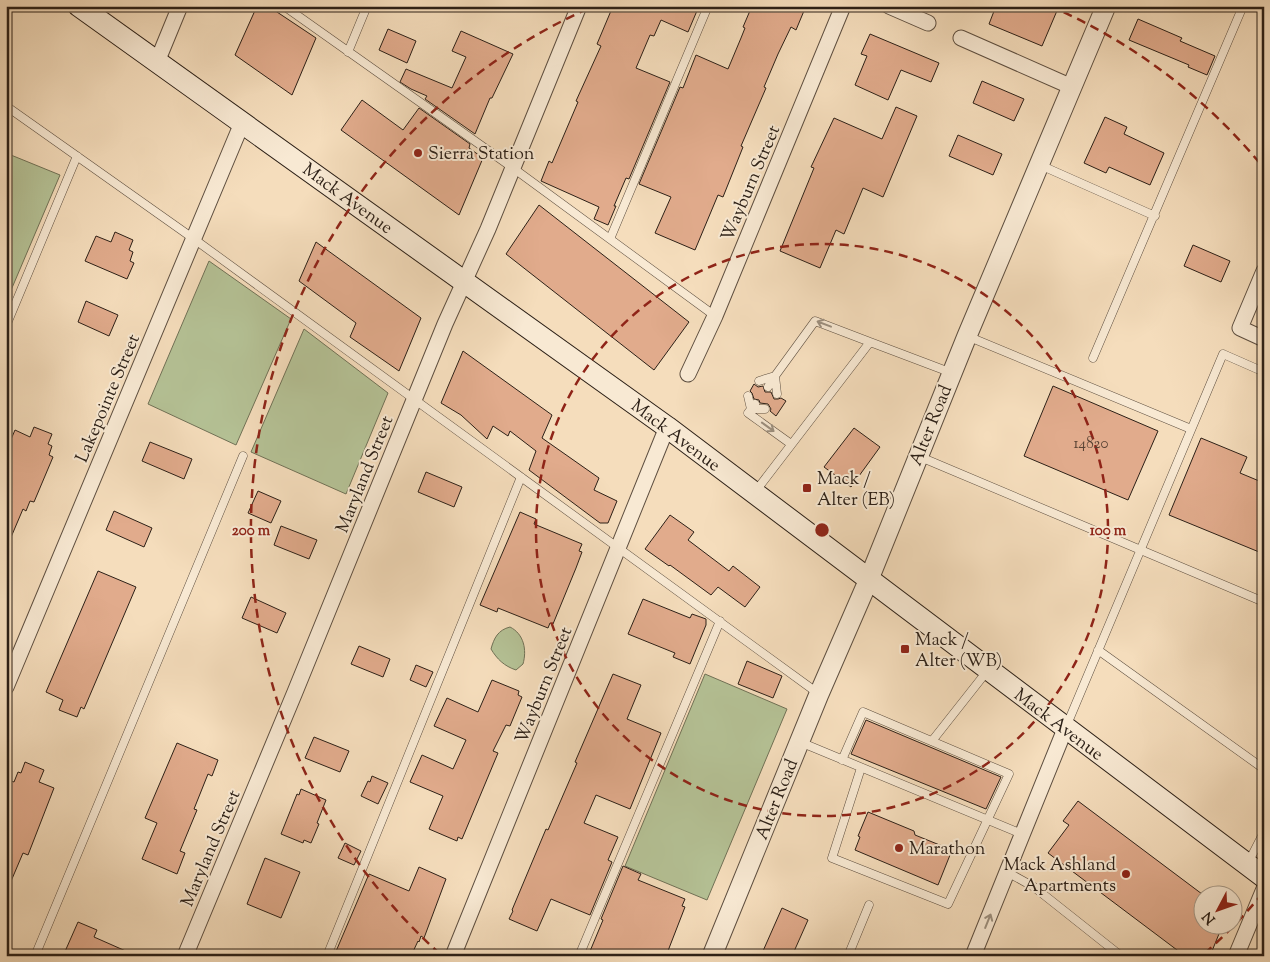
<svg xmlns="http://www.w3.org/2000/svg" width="1270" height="962" viewBox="0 0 1270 962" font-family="'Sorts Mill Goudy',serif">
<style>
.green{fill:#b5c296;stroke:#707156}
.building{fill:#e1ab8c;stroke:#2c2017}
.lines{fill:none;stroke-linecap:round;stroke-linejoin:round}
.service-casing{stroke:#5e4f40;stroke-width:9}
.minor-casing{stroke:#5e4f40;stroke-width:17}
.tertiary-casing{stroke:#5e4f40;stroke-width:21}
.secondary-casing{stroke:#2c2017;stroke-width:23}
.service{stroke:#f8e9d3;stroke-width:8}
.minor{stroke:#f8e9d3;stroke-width:15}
.tertiary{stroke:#f8e9d3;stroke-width:19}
.secondary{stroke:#f8e9d3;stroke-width:21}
.oneway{stroke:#9c8f7e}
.ring{fill:none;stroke:#8f2418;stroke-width:2.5;stroke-dasharray:9 6}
.poi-dot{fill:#8f2418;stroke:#f8e9d3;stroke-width:2}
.labels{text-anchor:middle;stroke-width:4;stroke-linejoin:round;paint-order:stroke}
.number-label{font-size:15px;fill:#594334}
.poi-label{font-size:18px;fill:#2c2017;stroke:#f8e9d3;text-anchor:start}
.street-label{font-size:18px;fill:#2c2017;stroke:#f8e9d3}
.centre{fill:#8f2418;stroke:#f8e9d3;stroke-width:2.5}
.ring-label{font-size:15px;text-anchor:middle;font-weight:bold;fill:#8f2418;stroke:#f8e9d3;stroke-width:4;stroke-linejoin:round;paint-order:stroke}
</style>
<rect width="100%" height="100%" fill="#f5ddbc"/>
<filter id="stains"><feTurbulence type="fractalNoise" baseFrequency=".004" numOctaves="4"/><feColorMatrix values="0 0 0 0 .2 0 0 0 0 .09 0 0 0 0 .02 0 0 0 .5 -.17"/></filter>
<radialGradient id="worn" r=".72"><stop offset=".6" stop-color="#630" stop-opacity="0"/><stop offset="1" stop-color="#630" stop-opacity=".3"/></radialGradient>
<path class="green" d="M6,153L60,175L6,302Z
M209,261L291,319L236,445L148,404Z
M304,329L388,393L346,494L251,452Z
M510,627C524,634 527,650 523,664L516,670C504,666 497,659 491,649C494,638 498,630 510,627Z
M705,674L787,709L707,900L625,866Z"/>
<path class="building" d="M257,6H268L316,38L292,95L235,55Z
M613,6H699L688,32L661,20L654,36L650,35L636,68L670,82L629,179L626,178L614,206H616L608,225L594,219L599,207L541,181L549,161L552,163L578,102L576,101L601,46L597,44Z
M752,6H806L796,30L791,27L778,54L764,87L766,88L741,146L743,147L723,197L718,195L695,250L655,233L671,197L639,184L680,87L683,88L696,55L728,69L741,38L745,28L743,27Z
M996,6H1059L1042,46L989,24Z
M1138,19L1182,38L1180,41L1215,56L1207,75L1188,67L1189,65L1129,40Z
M388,29L416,41L407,63L379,50Z
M461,31L513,54L492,98H490L475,134L425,99L427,96L411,89L400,82L406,69L452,88L466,57L452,51Z
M870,34L939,63L931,82L901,70L888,100L855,85L867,56L861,54Z
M982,81L1024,99L1014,121L973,103Z
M362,100L403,130L419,108L470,144L469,148L483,158L459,215L341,130Z
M896,107L917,116L883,197L863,188L844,234L836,230L820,268L780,251L814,168L811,167L834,118L882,139Z
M1105,117L1127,127L1124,134L1164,153L1150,185L1109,167L1106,173L1084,163Z
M958,135L1002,154L993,175L949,156Z
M539,205L689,322L654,370L506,254Z
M115,232L133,240L129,250L133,252L130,261L134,263L127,279L85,261L96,236L111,242Z
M316,242L421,318L399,371L350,337L356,323L299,281Z
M1193,245L1230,261L1221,282L1184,266Z
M86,301L118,315L109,336L78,322Z
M463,351L552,415L542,438L599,478L594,490L617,501L608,523H600L529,470L536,451L510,431L508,436L493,426L487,439L461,415L441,403Z
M754,384L758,387L763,386L765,392H771L774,399H778L781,398L786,401L776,416L770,411L771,409L768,404L760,403L759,400L754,399L752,393L750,391Z
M1053,386L1158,431L1128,500L1024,456Z
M34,427L52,434L48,444L52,446L49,455L53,457L34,502L30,501L26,511L23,509L6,549V451L15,430L30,437Z
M854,428L880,447L851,487L824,467Z
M1201,438L1247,457L1240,473L1264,483V554L1169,515Z
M150,442L192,459L184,479L142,461Z
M426,472L462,487L454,507L418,492Z
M258,491L281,501L271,523L248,513Z
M114,511L152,528L144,547L106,530Z
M520,512L536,519L534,524L582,544L579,551L582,552L576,568L553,624L550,623L548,628L498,608L497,612L480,605Z
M670,515L694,532L688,540L729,571L733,566L760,587L745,607L718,587L711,595L670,565L669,566L645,549Z
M281,526L317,540L309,559L274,545Z
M98,571L136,587L84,709L81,707L77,717L59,710L63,700L46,692Z
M251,597L286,613L277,633L242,618Z
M643,599L690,618L692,614L706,619V625L690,664L673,657L675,653L628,634Z
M359,646L390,659L383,677L351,664Z
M747,661L782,676L773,698L738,684Z
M416,665L433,672L426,687L410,680Z
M613,674L641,685L627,719L661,733L630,809L596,795L584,823L618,837L608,860L612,862L590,915L551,899L537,931L509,919L513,911L512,910L546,829L548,830L577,763L575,762Z
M492,680L519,691L518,695L522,697L510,726L506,725L493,751L498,753L462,839L458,837L457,841L429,829L443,796L410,782L422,755L453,769L466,740L434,726L447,698L478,712Z
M866,720L1001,777L986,809L851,754Z
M314,737L349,751L340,772L305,758Z
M177,743L218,760L212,776L208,774L194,809L197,810L180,851L185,853L177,874L142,859L157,823L145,818Z
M25,762L44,770L39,782L54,788L28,855L23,853L6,893V779L14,782L18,772L21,773Z
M372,776L388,783L378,804L361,796L368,781L370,782Z
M301,789L326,800L317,823L319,824L311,843L304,840L303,843L281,834L297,794L299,795Z
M1078,801L1202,894V924H1223L1210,956H1185L1048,853L1069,825L1063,821Z
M868,812L914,831L915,835L952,850L938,885L855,850L860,837L858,836Z
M345,843L361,851L354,865L338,858Z
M265,858L300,872L281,918L247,904Z
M623,866L641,874L638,880L685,899L682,906L685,907L666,956H588L603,920L601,919Z
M419,867L446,879L424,938L421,936L419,942L418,941L411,956H334L369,874L409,891Z
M782,908L808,920L792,956H774L763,951Z
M78,922L97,930L94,937L137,956H63Z"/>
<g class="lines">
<defs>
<path id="service" d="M284,6L513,168L715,316
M348,52L367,6
M6,106L194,239L819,694
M1040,165L1155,216
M610,239L708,6
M6,326L77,156
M967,336L1191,429
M1093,358L1243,6
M759,381L775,376
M768,387L775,376
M777,394L775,376L815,321L870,342
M748,396L751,409
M755,404L748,413L791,444
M751,409H765
M918,456L1264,602
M755,492L870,342L952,373
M1098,650L1264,769
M1066,727L1223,354L1264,372
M932,741L988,670
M800,742L1022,834
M842,760L863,712L1009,774L948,904L832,858L861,768
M1248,863L1264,832
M1007,872L1034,887L1121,956
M35,956L243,456
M327,956L521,477
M579,956L720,621
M848,956L869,905"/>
<path id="minor" d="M889,6L928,23
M961,38L1072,87
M157,62L180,6
M1264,271L1240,328L1264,339
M688,374L715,316L843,6
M6,687L242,123
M185,956L295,692L445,324L488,229L579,6
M453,956L667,427
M973,956L1065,729
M1236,956L1264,889"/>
<path id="tertiary" d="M712,956L819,694L869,579L967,336L1106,6"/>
<path id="secondary" d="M79,6L667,427L1264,877"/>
</defs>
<use href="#service" class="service-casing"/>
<use href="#minor" class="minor-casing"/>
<use href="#tertiary" class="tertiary-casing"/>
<use href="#secondary" class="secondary-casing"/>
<use href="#service" class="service"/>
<use href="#minor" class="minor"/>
<use href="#tertiary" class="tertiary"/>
<use href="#secondary" class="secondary"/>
</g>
<defs><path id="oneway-shaft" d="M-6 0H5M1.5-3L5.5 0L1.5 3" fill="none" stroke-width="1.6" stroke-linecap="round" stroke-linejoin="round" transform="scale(1.25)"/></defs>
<g class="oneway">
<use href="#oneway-shaft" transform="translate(824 324) rotate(-159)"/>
<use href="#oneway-shaft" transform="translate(768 427) rotate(36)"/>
<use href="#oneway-shaft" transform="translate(988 921) rotate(-68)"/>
</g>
<g class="ring">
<circle cx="822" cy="530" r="286"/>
<path d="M1263 893A571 571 0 0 1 1204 954M440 954A571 571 0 0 1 594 6M1050 6A571 571 0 0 1 1263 167"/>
</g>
<g class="poi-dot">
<circle cx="418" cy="153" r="5"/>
<rect x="802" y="483" width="10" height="10" rx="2.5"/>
<rect x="900" y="644" width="10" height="10" rx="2.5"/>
<circle cx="899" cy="848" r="5"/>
<circle cx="1126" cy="874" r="5"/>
</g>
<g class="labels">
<g class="number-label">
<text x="1091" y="448">14820</text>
</g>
<g class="poi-label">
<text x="428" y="159">Sierra Station</text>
<text x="817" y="484">Mack /<tspan x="817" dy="21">Alter (EB)</tspan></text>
<text x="915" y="645">Mack /<tspan x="915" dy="21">Alter (WB)</tspan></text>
<text x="909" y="854">Marathon</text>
<text x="1116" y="870" text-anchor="end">Mack Ashland<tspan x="1116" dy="21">Apartments</tspan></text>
</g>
<g class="street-label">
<text transform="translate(750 183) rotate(-67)" y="6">Wayburn Street</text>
<text transform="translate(348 198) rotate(36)" y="6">Mack Avenue</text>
<text transform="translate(107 398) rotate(-67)" y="6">Lakepointe Street</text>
<text transform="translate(930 425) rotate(-68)" y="6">Alter Road</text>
<text transform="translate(676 435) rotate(37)" y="6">Mack Avenue</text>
<text transform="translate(364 474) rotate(-68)" y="6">Maryland Street</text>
<text transform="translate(543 685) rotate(-68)" y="6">Wayburn Street</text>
<text transform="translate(1059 724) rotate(37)" y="6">Mack Avenue</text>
<text transform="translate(776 799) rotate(-68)" y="6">Alter Road</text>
<text transform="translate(210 848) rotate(-67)" y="6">Maryland Street</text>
</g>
</g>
<circle cx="822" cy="530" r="8" class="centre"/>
<g class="ring-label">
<text x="1108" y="535">100 m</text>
<text x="251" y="535">200 m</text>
</g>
<rect width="1270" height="962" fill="none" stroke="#f5ddbc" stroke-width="25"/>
<rect x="8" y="8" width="1255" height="947" fill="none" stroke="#2c2017" stroke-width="2.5"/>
<rect x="12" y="12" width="1245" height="937" fill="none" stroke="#2c2017"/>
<g transform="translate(1218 910) rotate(229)"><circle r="24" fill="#f8e9d3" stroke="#a69988"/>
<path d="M0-4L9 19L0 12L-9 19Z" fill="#8f2418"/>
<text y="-8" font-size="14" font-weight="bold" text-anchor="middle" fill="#2c2017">N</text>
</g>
<rect width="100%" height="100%" filter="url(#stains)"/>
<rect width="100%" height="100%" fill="url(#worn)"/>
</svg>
